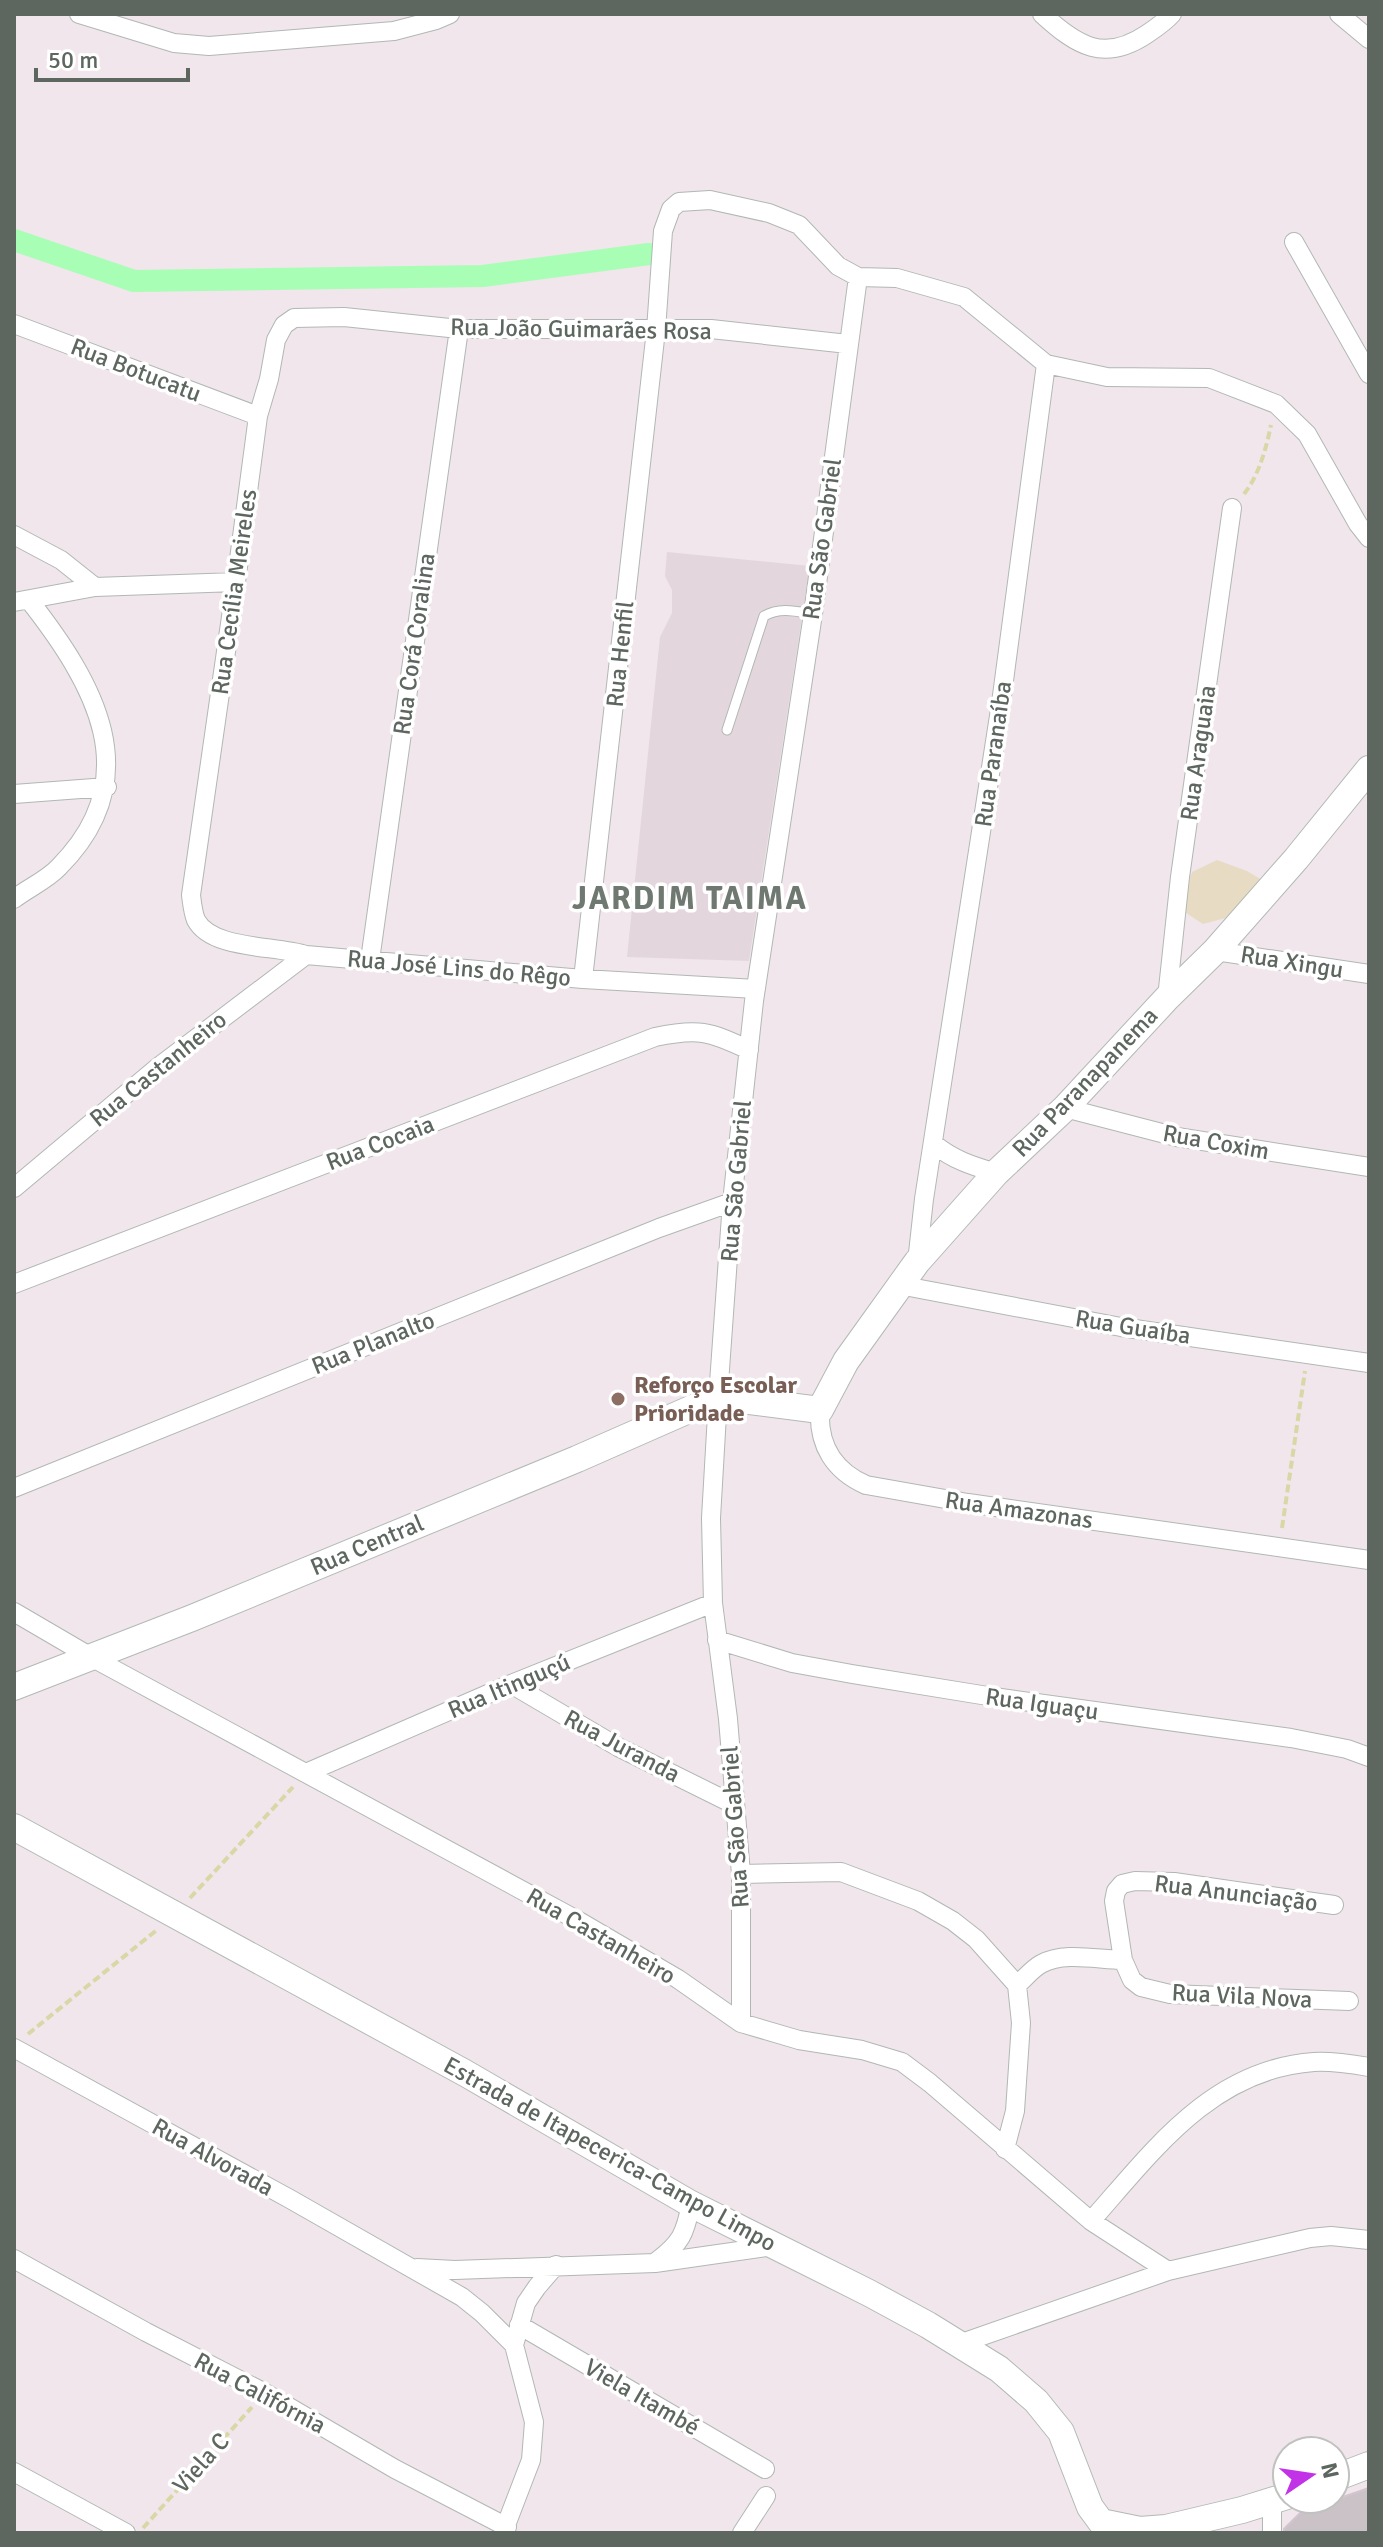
<svg xmlns="http://www.w3.org/2000/svg" width="1383" height="2547" viewBox="0 0 1383 2547" font-family="Signika,sans-serif">
<style>
.education{fill:#e3d7dd}
.green{fill:#e7dcc3}
.lines{fill:none;stroke-linecap:round;stroke-linejoin:round}
.canal{stroke:#a7feb4;stroke-width:22}
.building{fill:#cbc2c8;stroke:#d4c4ce;stroke-width:2}
.lane-casing{stroke:#b1b8b4;stroke-width:11}
.street-casing{stroke:#b1b8b4;stroke-width:20}
.secondary-casing{stroke:#b2bab5;stroke-width:28}
.path{stroke:#d9d7a6;stroke-width:4;stroke-dasharray:8 4;stroke-linecap:butt}
.lane{stroke:#fff;stroke-width:9}
.street{stroke:#fff;stroke-width:18}
.secondary{stroke:#fff;stroke-width:26}
.education-dot{fill:#8d6e63;stroke:#fff;stroke-width:3}
.labels{text-anchor:middle;stroke-width:7;stroke-linejoin:round;paint-order:stroke}
.street-label{font-size:24px;fill:#5e6660;stroke:#fff}
.education-label{font-size:24px;font-weight:bold;fill:#785e54;stroke:#fff;text-anchor:start}
.district-label{font-size:32px;font-weight:bold;letter-spacing:2px;fill:#6f7871;stroke:#fff}
</style>
<rect width="100%" height="100%" fill="#f0e6eb"/>
<path class="education" d="M667,552L810,566L749,961L627,957L660,637L672,613V590L665,576Z"/>
<path class="green" d="M1217,860L1247,871L1267,883L1233,916L1203,924L1180,909L1192,872Z"/>
<g class="lines">
<path class="canal" d="M14,240L134,281L483,276L649,254"/>
</g>
<path class="building" d="M1369,2488V2533H1284V2529L1302,2511Z"/>
<g class="lines">
<defs>
<path id="lane" d="M727,730L764,616C780,607 795,611 813,614"/>
<path id="street" d="M79,14L174,43L209,46L394,31L436,20L450,14
M1042,14C1077,46 1104,63 1147,34C1156,28 1165,22 1172,14
M1339,14L1369,39
M1294,242L1369,374
M14,324L258,416
M14,535L61,560L95,587L236,582
M14,602L95,587
M14,794L107,787
M14,899C28,888 47,880 59,867C149,777 94,683 29,600
M1215,951L1369,974
M370,960L459,329
M583,979L656,330L663,231L671,209L679,202L710,200L769,213L799,225L838,266L858,277L897,278L964,297L1046,364L1107,377L1209,378L1276,404L1307,434L1358,524L1369,538
M756,989L583,979L306,955C275,945 212,950 196,920C193,913 192,903 191,895L236,582L258,416L269,379L276,340L284,325L294,318L344,317L459,329H711L848,344
M1167,998L1180,877L1232,508
M1065,1108L1177,1137L1369,1167
M934,1144C953,1160 973,1166 996,1173
M14,1188L157,1068L306,955
M917,1262L924,1199L1001,703L1046,364
M14,1284L655,1037C698,1028 709,1031 749,1050
M899,1285L1121,1327L1369,1363
M820,1410C818,1445 834,1471 866,1485L968,1503L1369,1560
M14,1488L659,1228L732,1202
M14,1612L91,1657L577,1920L678,1979L741,2023L799,2040L862,2050L902,2062L930,2083L1091,2221L1168,2271
M717,1640L792,1663L852,1674L994,1697L1291,1738L1347,1749L1369,1757
M511,1684L618,1747L735,1805
M306,1773L511,1684L713,1603
M741,1874L841,1872L918,1901L953,1921L976,1939L1017,1985L1021,2023L1015,2111L1005,2149
M1334,1905L1174,1882L1135,1881L1122,1884L1116,1891L1114,1901L1123,1960L1132,1980L1141,1987L1170,1994L1349,2001
M1017,1985C1025,1978 1032,1969 1041,1964C1065,1951 1098,1960 1123,1960
M741,2023V1874L728,1719L713,1603L711,1518L718,1397L732,1202L754,1001L813,614L858,277
M14,2048L290,2199L462,2297L482,2313L514,2345
M1091,2221C1153,2151 1212,2069 1314,2062C1332,2061 1351,2064 1369,2067
M14,2259L146,2332L265,2393L395,2469L507,2527
M657,2261C681,2243 685,2234 691,2204
M417,2268L455,2270L655,2263L773,2246
M519,2325L765,2469
M959,2344L1168,2271L1310,2238L1331,2236L1369,2240
M14,2472L126,2533
M1272,2502V2533
M503,2533L531,2460L534,2422L514,2345L526,2303L537,2287L556,2265
M742,2533L766,2496"/>
<path id="secondary" d="M14,1687L192,1618L577,1459L718,1397L820,1410L846,1361L917,1262L996,1173L1065,1108L1167,998L1215,951L1296,859L1369,769
M14,1827L465,2073L691,2204L869,2293L928,2325L999,2369L1036,2401L1061,2432L1090,2507L1101,2522L1140,2530L1166,2528L1242,2510L1287,2496
M1335,2478L1369,2465"/>
</defs>
<use href="#lane" class="lane-casing"/>
<use href="#street" class="street-casing"/>
<use href="#secondary" class="secondary-casing"/>
<path class="path" d="M1244,494C1259,475 1266,449 1271,425
M1282,1528L1305,1371
M190,1898L293,1787
M28,2034L158,1929
M143,2528L252,2407"/>
<use href="#lane" class="lane"/>
<use href="#street" class="street"/>
<use href="#secondary" class="secondary"/>
</g>
<circle class="education-dot" cx="618" cy="1399" r="8"/>
<g class="labels">
<g class="street-label">
<text transform="translate(581 329) rotate(1)" y="8">Rua João Guimarães Rosa</text>
<text transform="translate(136 370) rotate(21)" y="8">Rua Botucatu</text>
<text transform="translate(822 539) rotate(-82)" y="8">Rua São Gabriel</text>
<text transform="translate(234 592) rotate(-82)" y="8">Rua Cecília Meireles</text>
<text transform="translate(414 644) rotate(-82)" y="8">Rua Corá Coralina</text>
<text transform="translate(620 654) rotate(-84)" y="8">Rua Henfil</text>
<text transform="translate(1198 753) rotate(-82)" y="8">Rua Araguaia</text>
<text transform="translate(993 754) rotate(-82)" y="8">Rua Paranaíba</text>
<text transform="translate(1292 962) rotate(9)" y="8">Rua Xingu</text>
<text transform="translate(459 968) rotate(5)" y="8">Rua José Lins do Rêgo</text>
<text transform="translate(158 1069) rotate(-39)" y="8">Rua Castanheiro</text>
<text transform="translate(1085 1082) rotate(-46)" y="8">Rua Paranapanema</text>
<text transform="translate(1216 1142) rotate(10)" y="8">Rua Coxim</text>
<text transform="translate(380 1143) rotate(-21)" y="8">Rua Cocaia</text>
<text transform="translate(736 1181) rotate(-85)" y="8">Rua São Gabriel</text>
<text transform="translate(1133 1327) rotate(9)" y="8">Rua Guaíba</text>
<text transform="translate(373 1343) rotate(-22)" y="8">Rua Planalto</text>
<text transform="translate(1019 1510) rotate(8)" y="8">Rua Amazonas</text>
<text transform="translate(367 1545) rotate(-23)" y="8">Rua Central</text>
<text transform="translate(509 1686) rotate(-23)" y="8">Rua Itinguçú</text>
<text transform="translate(1042 1704) rotate(8)" y="8">Rua Iguaçu</text>
<text transform="translate(622 1746) rotate(28)" y="8">Rua Juranda</text>
<text transform="translate(735 1827) rotate(-94)" y="8">Rua São Gabriel</text>
<text transform="translate(1236 1893) rotate(7)" y="8">Rua Anunciação</text>
<text transform="translate(601 1936) rotate(30)" y="8">Rua Castanheiro</text>
<text transform="translate(1242 1996) rotate(3)" y="8">Rua Vila Nova</text>
<text transform="translate(610 2154) rotate(29)" y="8">Estrada de Itapecerica-Campo Limpo</text>
<text transform="translate(213 2157) rotate(29)" y="8">Rua Alvorada</text>
<text transform="translate(260 2393) rotate(28)" y="8">Rua Califórnia</text>
<text transform="translate(642 2397) rotate(30)" y="8">Viela Itambé</text>
<text transform="translate(201 2463) rotate(-48)" y="8">Viela C</text>
</g>
<g class="education-label">
<text x="634" y="1393">Reforço Escolar<tspan x="634" dy="28">Prioridade</tspan></text>
</g>
<g class="district-label">
<text x="690" y="909">JARDIM TAIMA</text>
</g>
</g>
<rect width="1383" height="2547" fill="none" stroke="#5e6660" stroke-width="32"/>
<g transform="translate(1311 2475) rotate(77)"><circle r="38" fill="#ffffff" stroke="#bfc2bf" stroke-width="2"/>
<path d="M0-6L14 30L0 20L-14 30Z" fill="#c233e8"/>
<text y="-12" font-size="22" font-weight="bold" text-anchor="middle" fill="#5e6660">N</text>
</g>
<path d="M36 68v12h152v-12" fill="none" stroke="#5e6660" stroke-width="4"/>
<text x="48" y="68" font-size="24" fill="#5e6660" stroke="#ffffff" stroke-width="6" paint-order="stroke">50 m</text>
</svg>
